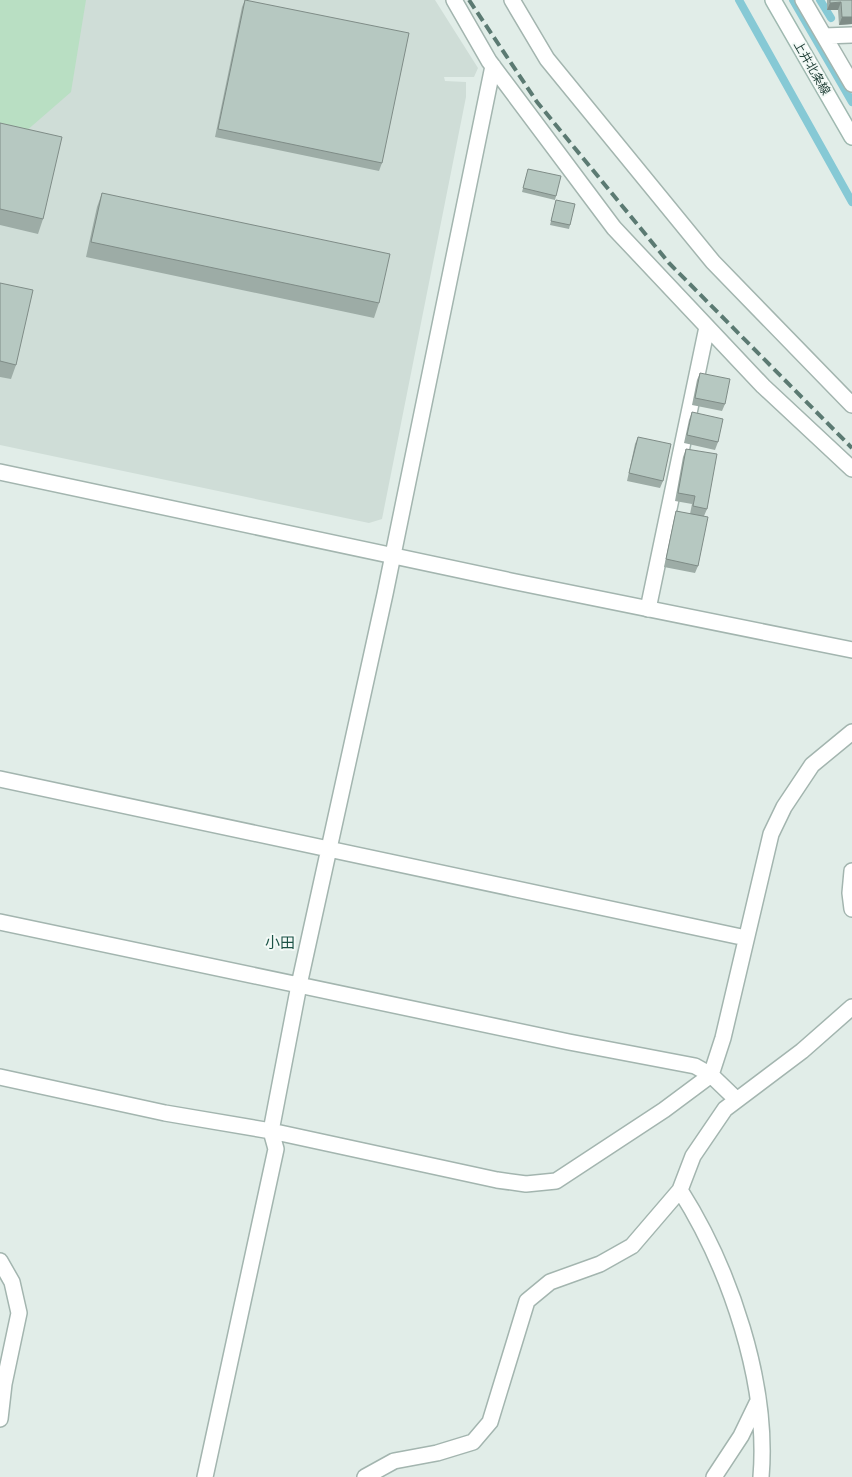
<svg xmlns="http://www.w3.org/2000/svg" width="852" height="1477" viewBox="0 0 852 1477" font-family="'Open Sans','Noto Sans JP',sans-serif">
<style>
.built{fill:#cfddd7}
.green{fill:#b9dfc3}
.lines{fill:none;stroke-linecap:round;stroke-linejoin:round}
.stream{stroke:#86c9d5;stroke-width:8}
.minor-casing{stroke:#a3b5af;stroke-width:18}
.tertiary-casing{stroke:#a3b5af;stroke-width:18}
.secondary-casing{stroke:#9fb9b0;stroke-width:18}
.minor{stroke:#fff;stroke-width:15}
.tertiary{stroke:#fff;stroke-width:15}
.secondary{stroke:#fff;stroke-width:15}
.rail{stroke:#5b7a72;stroke-width:4;stroke-dasharray:10 5;stroke-linecap:butt}
.wall{fill:#9daca6}
.shaded-wall{fill:#7f8c87}
.building{fill:#b6c8c1;stroke:#7f8c87}
.labels{text-anchor:middle;stroke-width:4;stroke-linejoin:round;paint-order:stroke}
.street-label{font-size:12px;fill:#203f37;stroke:#f2f9f6}
.quarter-label{font-size:15px;fill:#1b5245;stroke:#f2f9f6}
</style>
<rect width="100%" height="100%" fill="#e1ede8"/>
<path class="built" d="M0,0H435L478,68L474,77H444L445,81L466,82V97L382,519L369,523L0,445Z"/>
<path class="green" d="M0,0H86L71,92L25,132L0,126Z"/>
<g class="lines">
<path class="stream" d="M739,0L852,202
M793,0L852,102
M820,0L831,18"/>
<defs>
<path id="minor" d="M454,0L489,61L614,228L763,386L852,469
M512,0L547,59L713,262L852,405
M803,0L852,84
M824,36L852,35
M648,609L707,327
M0,779L746,938
M852,871L850,893L852,909
M0,922L569,1042L695,1066L711,1075L737,1100
M0,1077L165,1113L271,1131L497,1180L526,1184L556,1181L664,1110L711,1075L723,1038L771,834L784,807L812,765L852,732
M680,1190C730,1269 769,1383 761,1477
M0,1261L12,1282L19,1313L4,1384L0,1419
M205,1477L276,1149L271,1131L299,985L385,594L493,66
M365,1477L394,1461L437,1453L473,1442L490,1422L527,1301L550,1282L600,1264L632,1246L680,1190L693,1156L725,1109L802,1051L852,1007
M714,1477L741,1436L757,1403"/>
<path id="tertiary" d="M0,472L511,581L852,650"/>
<path id="secondary" d="M773,0L852,137"/>
</defs>
<use href="#minor" class="minor-casing"/>
<use href="#tertiary" class="tertiary-casing"/>
<use href="#secondary" class="secondary-casing"/>
<use href="#minor" class="minor"/>
<use href="#tertiary" class="tertiary"/>
<use href="#secondary" class="secondary"/>
<path class="rail" d="M469,0L537,102L669,263L852,448"/>
</g>
<path class="wall" d="M245,0L382,163L379,171L215,137L242,7Z
M827,0H852V24L839,25L838,10H827Z
M0,123L43,219L38,234L0,225Z
M528,169L556,196L555,200L522,192Z
M102,193L379,303L374,318L86,257L97,207Z
M556,200L570,225L569,229L550,225Z
M0,283L16,365L11,379L0,377Z
M700,373L725,404L722,411L692,405L697,380Z
M692,412L718,442L715,450L684,443L689,420Z
M638,437L663,481L660,488L627,481L635,444Z
M686,449L707,509L704,516L698,566L695,573L664,567L674,519L676,511L690,514L692,504L675,501L683,457Z"/>
<path class="shaded-wall" d="M841,2L838,10H827L830,3Z
M842,17H852V24L839,25Z"/>
<path class="building" d="M245,0L409,33L382,163L218,129Z
M830,0H852V17H842L841,2L830,3Z
M0,123L62,137L43,219L0,209Z
M528,169L561,176L556,196L523,188Z
M102,193L390,254L379,303L91,242Z
M556,200L575,204L570,225L551,221Z
M0,283L33,290L16,365L0,361Z
M700,373L730,379L725,404L695,398Z
M692,412L723,419L718,442L687,435Z
M638,437L671,444L663,481L629,473Z
M686,449L717,454L707,509L693,506L695,496L678,493Z
M676,511L708,517L698,566L666,559Z"/>
<g class="labels">
<g class="street-label">
<text transform="translate(812 68) rotate(60)" y="4">上井北条線</text>
</g>
<g class="quarter-label">
<text x="280" y="948">小田</text>
</g>
</g>
</svg>
